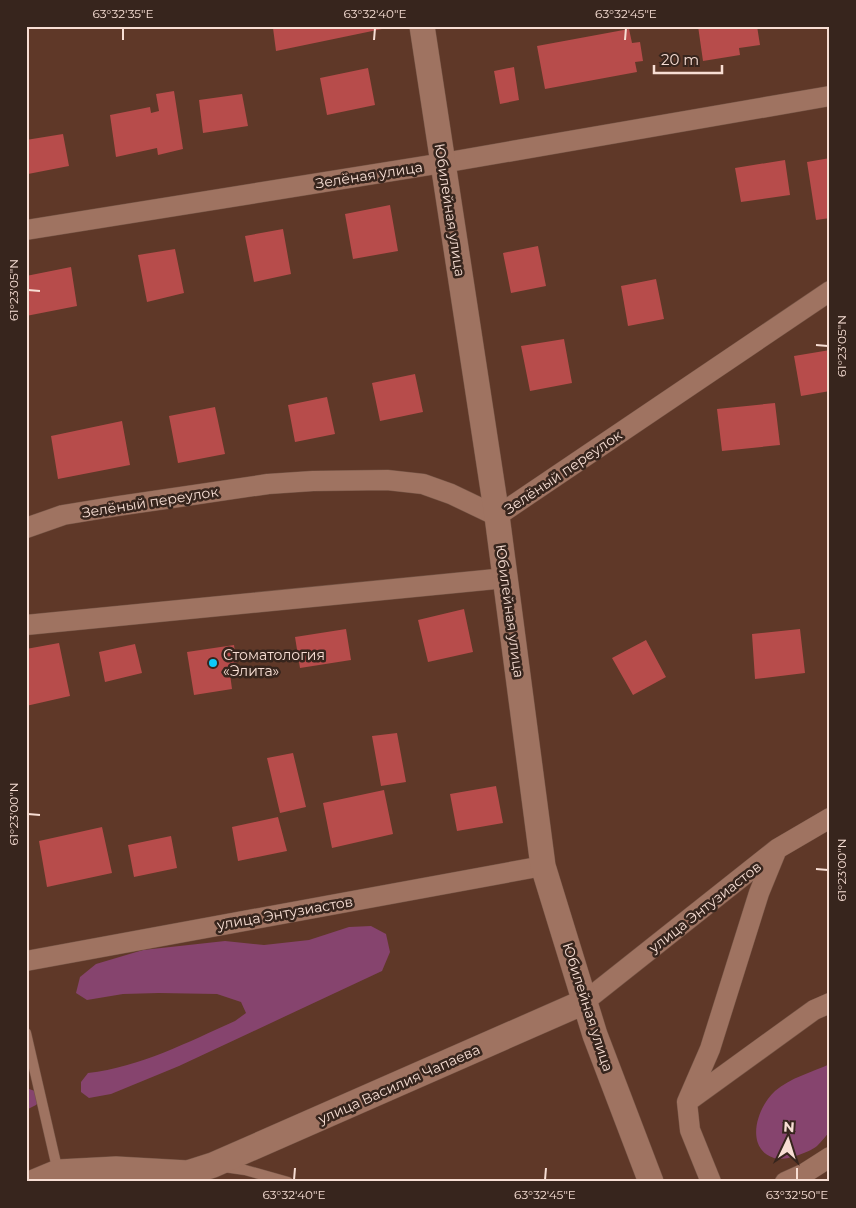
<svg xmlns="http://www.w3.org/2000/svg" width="856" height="1208" viewBox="0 0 856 1208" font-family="Montserrat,sans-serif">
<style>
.green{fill:#86446e}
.building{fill:#b74c4b}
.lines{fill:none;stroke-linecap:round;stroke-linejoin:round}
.service-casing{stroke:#755445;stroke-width:11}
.minor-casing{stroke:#755445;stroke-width:21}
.tertiary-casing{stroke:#755445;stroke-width:26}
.service{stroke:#9f7361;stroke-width:10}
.minor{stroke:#9f7361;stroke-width:20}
.tertiary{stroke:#9f7361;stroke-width:25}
.ticks{fill:none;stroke:#f7ded4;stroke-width:2}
.poi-dot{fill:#0ecafa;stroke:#37251d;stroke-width:2}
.labels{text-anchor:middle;stroke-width:5;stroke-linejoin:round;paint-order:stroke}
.street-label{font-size:14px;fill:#f7ded4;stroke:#37251d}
.poi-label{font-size:14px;fill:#f7ded4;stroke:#37251d;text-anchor:start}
.neatline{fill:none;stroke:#f7ded4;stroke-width:2}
.ticks-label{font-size:12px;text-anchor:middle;fill:#f7ded4}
</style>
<rect width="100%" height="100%" fill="#5f3828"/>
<path class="green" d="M371,926L386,934L390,952L382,971L179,1066L111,1094L89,1098L81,1092V1082L88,1073C140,1067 188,1042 235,1021L246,1013L241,1002L217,994L159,993L123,994L87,1000L76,993L80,977L96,964L143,950L225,941L264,945L309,940L349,927Z
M830,1064V1131C826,1136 822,1141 817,1146C810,1152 784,1162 774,1158C744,1148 757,1107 775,1091C790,1078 812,1072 830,1064Z
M26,1088L38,1092L41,1099L36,1105L26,1110Z"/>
<path class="building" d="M281,26H381L382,29L276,51L273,28Z
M698,26H757L760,45L739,48L740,55L703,61Z
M629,29L632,43L640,42L643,61L635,62L637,72L545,89L537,46Z
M514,67L519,100L500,104L494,71Z
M368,68L375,105L327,115L320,78Z
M174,91L183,149L158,155L157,148L116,157L110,115L150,107L151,113L159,111L156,94Z
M242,94L248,126L203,133L199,100Z
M63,134L69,166L28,174L26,140Z
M830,158V218L816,220L807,162Z
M785,160L790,195L741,202L735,168Z
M390,205L398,251L353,259L345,214Z
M283,229L291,274L254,282L245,236Z
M538,246L546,286L511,293L503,253Z
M175,249L184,293L147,302L138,255Z
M71,267L77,306L26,316V276Z
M656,279L664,319L628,326L621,286Z
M564,339L572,383L530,391L521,346Z
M830,350V391L801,396L794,356Z
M415,374L423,412L380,421L372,383Z
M327,397L335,434L295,442L288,405Z
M775,403L780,445L722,451L717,409Z
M215,407L225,454L178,463L169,416Z
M122,421L130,465L58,479L51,436Z
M464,609L473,652L428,662L418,620Z
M346,629L351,660L300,668L295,637Z
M800,629L805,673L755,679L752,634Z
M646,640L666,677L633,695L612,658Z
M59,643L70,696L26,706V649Z
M135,644L142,673L105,682L99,652Z
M234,645L238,673L230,674L232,689L194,695L187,652Z
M397,733L406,782L381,786L372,736Z
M293,753L306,807L280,813L267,758Z
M496,786L503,823L457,831L450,794Z
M384,790L393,834L332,848L323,803Z
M278,817L287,851L238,861L232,827Z
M102,827L112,873L47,887L39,841Z
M171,836L177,868L134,877L128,845Z"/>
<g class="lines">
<defs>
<path id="service" d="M26,1033L58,1172
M224,1167L245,1170L288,1182"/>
<path id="minor" d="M26,230L443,163L830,96
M26,528L63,515L118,506L268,484L313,481L387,480L423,484L451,494L497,516L830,291
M26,625L506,578
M26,961L543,866
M584,1002L777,849L830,818
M687,1102L814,1010L830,1003
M711,1182L690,1130L687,1102L710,1049L759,893L777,849
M785,1182L805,1173L830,1157"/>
<path id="tertiary" d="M422,26L497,516L543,866L595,1035L651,1182
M34,1182L58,1172L116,1169L188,1173L213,1165L584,1002"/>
</defs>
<use href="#service" class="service-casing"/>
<use href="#minor" class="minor-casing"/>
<use href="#tertiary" class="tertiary-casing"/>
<use href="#service" class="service"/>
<use href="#minor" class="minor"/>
<use href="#tertiary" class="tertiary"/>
</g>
<path class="ticks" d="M123,40V28M374,40L375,28M625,40L626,28M28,290L40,291M816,345L828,346M28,814L40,815M816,869L828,870M294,1180L295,1168M545,1180L546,1168M797,1180V1168"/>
<circle class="poi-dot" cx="213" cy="663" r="5"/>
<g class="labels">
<g class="street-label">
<text transform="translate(369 175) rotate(-9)" y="5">Зелёная улица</text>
<text transform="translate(450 210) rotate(81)" y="5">Юбилейная улица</text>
<text transform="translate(563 472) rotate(-34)" y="5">Зелёный переулок</text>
<text transform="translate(150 502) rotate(-9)" y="5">Зелёный переулок</text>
<text transform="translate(510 611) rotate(82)" y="5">Юбилейная улица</text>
<text transform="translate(705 907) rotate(-38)" y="5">улица Энтузиастов</text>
<text transform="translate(285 913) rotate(-10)" y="5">улица Энтузиастов</text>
<text transform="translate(588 1007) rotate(72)" y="5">Юбилейная улица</text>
<text transform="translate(399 1084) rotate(-24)" y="5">улица Василия Чапаева</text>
</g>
<g class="poi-label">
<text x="223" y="660">Стоматология<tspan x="223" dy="16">«Элита»</tspan></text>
</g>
</g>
<rect width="856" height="1208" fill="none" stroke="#37251d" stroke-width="55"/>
<g transform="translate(788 1140) rotate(4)" stroke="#37251d" stroke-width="4" paint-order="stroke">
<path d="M0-4L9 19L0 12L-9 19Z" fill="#f7ded4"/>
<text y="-8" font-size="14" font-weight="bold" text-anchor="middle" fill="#f7ded4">N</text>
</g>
<path d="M654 65v8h68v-8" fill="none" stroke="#f7ded4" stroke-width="2.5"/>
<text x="661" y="65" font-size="15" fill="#f7ded4" stroke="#37251d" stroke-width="4" paint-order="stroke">20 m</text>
<rect x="28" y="28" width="800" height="1152" class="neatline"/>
<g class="ticks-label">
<text x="123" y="18">63°32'35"E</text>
<text x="375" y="18">63°32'40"E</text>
<text x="626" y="18">63°32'45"E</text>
<text transform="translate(14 290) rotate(-90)" y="4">61°23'05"N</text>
<text transform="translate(842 346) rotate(-90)" y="4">61°23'05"N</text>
<text transform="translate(14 814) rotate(-90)" y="4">61°23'00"N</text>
<text transform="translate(842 870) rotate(-90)" y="4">61°23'00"N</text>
<text x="294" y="1199">63°32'40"E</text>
<text x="545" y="1199">63°32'45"E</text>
<text x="797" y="1199">63°32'50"E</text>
</g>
</svg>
